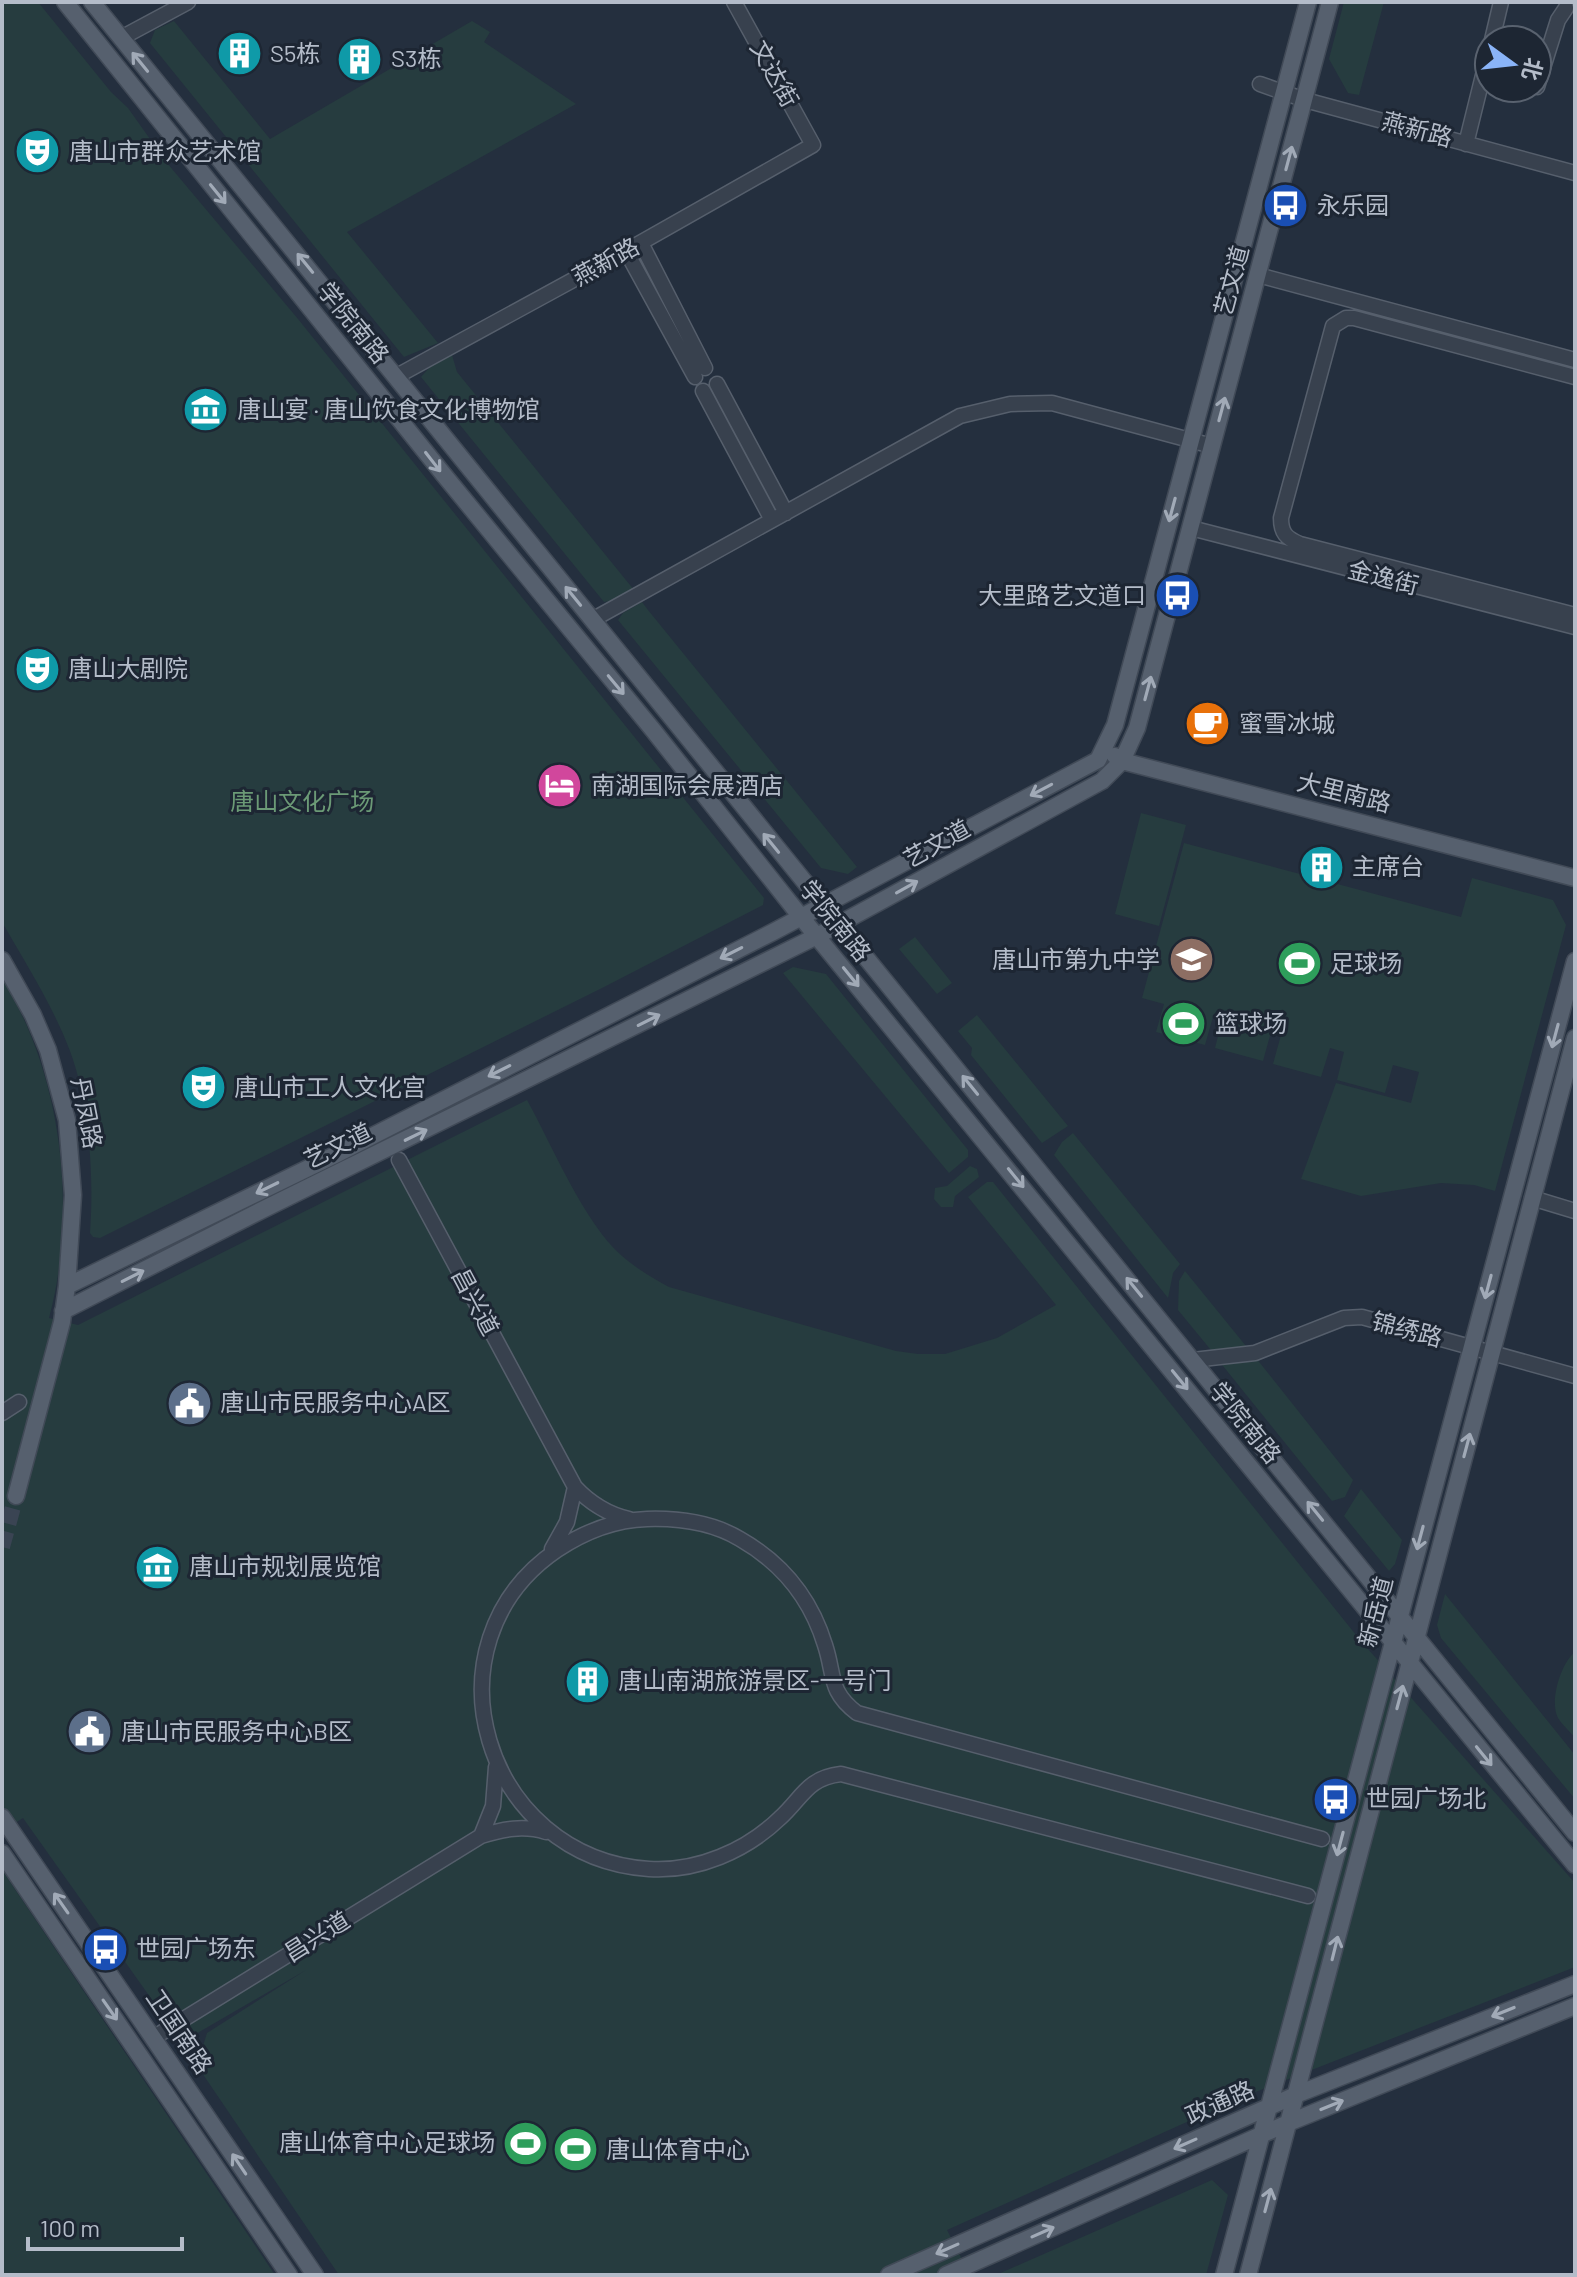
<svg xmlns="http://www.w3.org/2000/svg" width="1577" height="2277" viewBox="0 0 1577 2277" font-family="Barlow,'Noto Sans SC',sans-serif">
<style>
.green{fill:#263c3f}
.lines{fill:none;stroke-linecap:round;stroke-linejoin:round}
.major-tunnel{stroke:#3a4453;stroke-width:16;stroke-dasharray:16 8;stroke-linecap:butt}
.minor-casing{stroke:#565f6c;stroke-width:17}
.major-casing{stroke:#414a57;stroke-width:19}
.minor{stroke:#38414e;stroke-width:14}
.major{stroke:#56606e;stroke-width:16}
.oneway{stroke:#a1aab7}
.labels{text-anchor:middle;stroke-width:6;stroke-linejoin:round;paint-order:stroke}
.poi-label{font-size:24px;fill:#b4bcc9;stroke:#1d2633;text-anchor:start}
.street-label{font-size:24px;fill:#b4bcc9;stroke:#1d2633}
.park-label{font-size:24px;fill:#6b9a76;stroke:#1d2633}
</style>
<rect width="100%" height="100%" fill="#242f3e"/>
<path class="green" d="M2,2H38L111,92L128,108L167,163L298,319L764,898L763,905L604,987L100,1238L93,1237L90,1233C94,1177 90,1105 70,1051C53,1006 26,964 2,922Z
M1344,2H1384L1359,95L1348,93L1329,59Z
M174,21L270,139L472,21L490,32L484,42L576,104L347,232L438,343L404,357L150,43L155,30Z
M452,355L457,372L634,590L612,601L604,602L421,377L429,368Z
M642,602L648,610L857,867L848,874L821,868L618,620L623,613Z
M1141,813L1186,825L1159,926L1115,914Z
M1184,843L1461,917L1472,878L1553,900L1566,925L1495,1191L1474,1185L1441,1183L1361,1196L1301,1179L1336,1083L1411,1103L1419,1072L1393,1065L1385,1093L1337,1080L1344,1052L1330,1048L1321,1077L1273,1064L1281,1035L1271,1032L1263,1061L1215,1048L1222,1020L1213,1017L1205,1045L1156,1032L1164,1004L1142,998Z
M915,937L952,983L937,994L899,949Z
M793,967L826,974L968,1150V1157L949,1173L783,973Z
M2,979C62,1073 78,1211 49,1318L78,1325L527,1100C552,1145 584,1223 622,1256C636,1268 652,1278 669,1287L896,1351L918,1354H945L997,1338L1056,1305L968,1197L987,1182H993L1360,1640L1575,1883V1967L1240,2098L947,2230L970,2275H339L200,2070L199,2059L207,2033L306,1970L182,2042L23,1818L2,1831Z
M977,1015L1068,1126L1042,1143L971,1055L972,1048L958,1031Z
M1073,1133L1180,1264L1173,1273L1168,1298L1054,1155L1062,1142Z
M970,1166L977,1169L979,1177L955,1196L953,1207H941L934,1199L935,1188L947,1186Z
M1185,1271L1250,1351L1215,1355L1178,1310L1179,1281Z
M1256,1358L1353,1480L1345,1497L1332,1501L1219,1361Z
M1361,1489L1402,1540L1395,1564L1389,1571L1344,1516Z
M1445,1594L1575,1755V1799L1441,1638L1437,1625Z
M1575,1652V1738C1570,1731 1562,1725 1558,1718C1549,1701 1561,1663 1575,1652Z
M2,1870L275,2275H2Z
M1212,2180L1228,2195L1206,2275H996Z"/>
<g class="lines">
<path class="major-tunnel" d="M2,1547L16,1496"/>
<defs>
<path id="minor" d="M121,38L188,2
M1492,40L1501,2
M1260,84L1305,100L1575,173
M1537,87L1558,20L1566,8
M1466,144L1489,51
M641,243L705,368
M626,251L695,377
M1258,275L1575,360
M397,376L626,251L813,145L734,2
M1575,377L1354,318H1346L1333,326L1281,518C1281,533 1286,538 1300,544L1575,615
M717,384L786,513
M703,391L772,520
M1191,528L1575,627
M592,620L960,416L1010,404L1052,403L1212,446
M399,1160L575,1487C590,1503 607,1514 629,1519
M1532,1198L1575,1211
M1193,1360L1255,1353L1344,1318L1362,1317L1575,1376
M2,1413L19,1402
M552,1549L567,1522L575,1487
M481,1836L493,1806L496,1767
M1308,1896L841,1774C807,1778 803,1797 780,1818C746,1851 697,1872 649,1869C484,1858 419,1644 557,1550C584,1532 614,1520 647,1519C679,1518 713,1523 740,1539C782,1563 811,1599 825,1645C835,1675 828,1691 857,1713L1322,1839
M153,2038L481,1836C503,1829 524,1825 546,1832"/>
<path id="major" d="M65,2L444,475L653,730L801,917L1575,1865
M92,2L1575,1833
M1115,756L1122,761L1575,878
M2,960L33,1015L48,1050L67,1120L73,1195L67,1286L62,1322L16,1496
M67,1286L337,1154L773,932L1098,760L1115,725L1308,2
M63,1311L260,1211L817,936L1102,781L1122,761L1137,728L1330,2
M2,1817L315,2275
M2,1853L289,2275
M889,2275L1298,2094L1575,1984
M946,2275L1288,2123L1575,2006
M1224,2275L1575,961
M1248,2275L1575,1038"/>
</defs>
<use href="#minor" class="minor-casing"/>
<use href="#major" class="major-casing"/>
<use href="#minor" class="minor"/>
<use href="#major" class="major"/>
</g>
<defs><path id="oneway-shaft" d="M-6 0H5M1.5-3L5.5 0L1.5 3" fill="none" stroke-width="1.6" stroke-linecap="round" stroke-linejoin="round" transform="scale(2)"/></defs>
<g class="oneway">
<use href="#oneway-shaft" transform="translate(140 62) rotate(-129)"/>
<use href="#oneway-shaft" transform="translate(1289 158) rotate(-75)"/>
<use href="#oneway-shaft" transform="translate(218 194) rotate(51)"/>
<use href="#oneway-shaft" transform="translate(305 263) rotate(-129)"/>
<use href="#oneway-shaft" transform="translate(1222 409) rotate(-75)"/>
<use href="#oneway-shaft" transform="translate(433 462) rotate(52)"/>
<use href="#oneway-shaft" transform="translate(1172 510) rotate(105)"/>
<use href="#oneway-shaft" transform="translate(573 596) rotate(-129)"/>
<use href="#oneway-shaft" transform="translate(616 685) rotate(50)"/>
<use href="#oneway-shaft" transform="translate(1148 688) rotate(-75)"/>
<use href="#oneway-shaft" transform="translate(1041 790) rotate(152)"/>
<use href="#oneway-shaft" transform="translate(771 843) rotate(-129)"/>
<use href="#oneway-shaft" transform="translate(907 887) rotate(-29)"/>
<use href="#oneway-shaft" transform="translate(731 953) rotate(153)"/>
<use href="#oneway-shaft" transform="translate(851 977) rotate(51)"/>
<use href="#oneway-shaft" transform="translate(649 1020) rotate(-27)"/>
<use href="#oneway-shaft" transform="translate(1555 1036) rotate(105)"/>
<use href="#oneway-shaft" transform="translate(499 1071) rotate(153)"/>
<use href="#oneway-shaft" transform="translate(970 1085) rotate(-129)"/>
<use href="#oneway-shaft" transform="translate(416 1135) rotate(-26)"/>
<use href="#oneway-shaft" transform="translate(1016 1178) rotate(51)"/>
<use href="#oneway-shaft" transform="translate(267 1188) rotate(154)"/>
<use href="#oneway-shaft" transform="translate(133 1276) rotate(-27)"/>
<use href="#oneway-shaft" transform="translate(1134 1287) rotate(-129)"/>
<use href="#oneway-shaft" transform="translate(1488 1287) rotate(105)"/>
<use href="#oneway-shaft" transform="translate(1180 1380) rotate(51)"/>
<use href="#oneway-shaft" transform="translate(1467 1445) rotate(-75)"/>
<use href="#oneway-shaft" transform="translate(1315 1511) rotate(-129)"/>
<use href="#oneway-shaft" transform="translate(1420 1538) rotate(105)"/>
<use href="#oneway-shaft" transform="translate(1400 1697) rotate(-75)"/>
<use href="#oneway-shaft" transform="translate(1484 1756) rotate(51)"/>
<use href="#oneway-shaft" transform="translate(1340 1844) rotate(105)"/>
<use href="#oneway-shaft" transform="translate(61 1903) rotate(-125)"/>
<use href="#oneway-shaft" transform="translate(1335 1948) rotate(-76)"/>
<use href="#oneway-shaft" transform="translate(110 2010) rotate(55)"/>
<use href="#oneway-shaft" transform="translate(1503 2012) rotate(158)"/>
<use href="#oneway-shaft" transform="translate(1332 2105) rotate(-22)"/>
<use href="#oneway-shaft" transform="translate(1185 2144) rotate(156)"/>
<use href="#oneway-shaft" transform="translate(239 2164) rotate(-124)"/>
<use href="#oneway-shaft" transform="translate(1268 2200) rotate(-75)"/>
<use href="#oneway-shaft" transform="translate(1043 2232) rotate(-24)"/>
<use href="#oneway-shaft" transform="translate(947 2249) rotate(156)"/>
</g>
<defs>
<symbol id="building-disc" viewBox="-11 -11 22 22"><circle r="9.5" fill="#0f9aa8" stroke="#1d2633"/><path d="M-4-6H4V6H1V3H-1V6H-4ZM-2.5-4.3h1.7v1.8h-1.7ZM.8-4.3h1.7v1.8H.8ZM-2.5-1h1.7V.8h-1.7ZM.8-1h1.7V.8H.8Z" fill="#fff"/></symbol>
<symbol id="theatre-disc" viewBox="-11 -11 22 22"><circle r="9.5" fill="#0f9aa8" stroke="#1d2633"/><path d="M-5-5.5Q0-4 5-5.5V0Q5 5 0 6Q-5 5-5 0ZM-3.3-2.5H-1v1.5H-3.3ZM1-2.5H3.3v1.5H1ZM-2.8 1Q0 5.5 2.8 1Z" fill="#fff"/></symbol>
<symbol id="bus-disc" viewBox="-11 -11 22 22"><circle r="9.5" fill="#1a4fb4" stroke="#1d2633"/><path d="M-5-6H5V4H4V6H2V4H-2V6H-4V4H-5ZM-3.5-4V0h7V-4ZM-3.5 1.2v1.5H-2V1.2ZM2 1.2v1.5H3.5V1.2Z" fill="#fff"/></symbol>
<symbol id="museum-disc" viewBox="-11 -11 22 22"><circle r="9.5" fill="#0f9aa8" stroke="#1d2633"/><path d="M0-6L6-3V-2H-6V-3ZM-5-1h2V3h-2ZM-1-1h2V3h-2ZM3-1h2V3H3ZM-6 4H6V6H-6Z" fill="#fff"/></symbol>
<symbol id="cafe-disc" viewBox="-11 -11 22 22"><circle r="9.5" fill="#e8710a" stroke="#1d2633"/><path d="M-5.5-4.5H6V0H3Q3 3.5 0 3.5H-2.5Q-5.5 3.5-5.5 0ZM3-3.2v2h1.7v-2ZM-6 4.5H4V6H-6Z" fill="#fff"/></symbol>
<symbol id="hotel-disc" viewBox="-11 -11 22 22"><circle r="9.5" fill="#d1479c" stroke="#1d2633"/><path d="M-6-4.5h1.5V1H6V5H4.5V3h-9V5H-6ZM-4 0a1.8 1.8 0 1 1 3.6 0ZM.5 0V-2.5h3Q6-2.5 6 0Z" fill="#fff"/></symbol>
<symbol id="school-disc" viewBox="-11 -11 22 22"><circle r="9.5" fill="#8d6e63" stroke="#1d2633"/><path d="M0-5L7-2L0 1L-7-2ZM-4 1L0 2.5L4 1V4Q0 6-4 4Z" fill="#fff"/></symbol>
<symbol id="stadium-disc" viewBox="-11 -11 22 22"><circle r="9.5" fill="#2e9e5b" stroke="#1d2633"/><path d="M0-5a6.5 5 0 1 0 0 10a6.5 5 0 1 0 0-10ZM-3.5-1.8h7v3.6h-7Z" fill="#fff"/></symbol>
<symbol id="civic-disc" viewBox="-11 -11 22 22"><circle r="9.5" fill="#5c6f8a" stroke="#1d2633"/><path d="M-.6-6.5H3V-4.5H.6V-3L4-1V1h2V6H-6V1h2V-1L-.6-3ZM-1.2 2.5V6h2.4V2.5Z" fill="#fff"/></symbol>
</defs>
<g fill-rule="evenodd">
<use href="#building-disc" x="214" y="28" width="51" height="51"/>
<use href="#building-disc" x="334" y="34" width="51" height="51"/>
<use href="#theatre-disc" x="12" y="126" width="51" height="51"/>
<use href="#bus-disc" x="1260" y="180" width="51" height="51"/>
<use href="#museum-disc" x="180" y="384" width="51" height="51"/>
<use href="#bus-disc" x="1152" y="570" width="51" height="51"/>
<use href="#theatre-disc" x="12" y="644" width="51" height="51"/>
<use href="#cafe-disc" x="1182" y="698" width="51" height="51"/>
<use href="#hotel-disc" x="534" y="760" width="51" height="51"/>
<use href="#building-disc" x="1296" y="842" width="51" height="51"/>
<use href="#school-disc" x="1166" y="934" width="51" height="51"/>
<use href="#stadium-disc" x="1274" y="938" width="51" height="51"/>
<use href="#stadium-disc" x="1158" y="998" width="51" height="51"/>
<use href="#theatre-disc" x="178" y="1062" width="51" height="51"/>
<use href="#civic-disc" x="164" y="1378" width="51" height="51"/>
<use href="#museum-disc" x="132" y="1542" width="51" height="51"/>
<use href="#building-disc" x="562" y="1656" width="51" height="51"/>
<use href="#civic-disc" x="64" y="1706" width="51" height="51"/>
<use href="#bus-disc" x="1310" y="1774" width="51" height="51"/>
<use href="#bus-disc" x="80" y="1924" width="51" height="51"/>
<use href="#stadium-disc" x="500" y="2118" width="51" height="51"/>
<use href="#stadium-disc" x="550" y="2124" width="51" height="51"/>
</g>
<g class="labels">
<g class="poi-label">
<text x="270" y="62">S5栋</text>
<text x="391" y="67">S3栋</text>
<text x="69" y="160">唐山市群众艺术馆</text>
<text x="1317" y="214">永乐园</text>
<text x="237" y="418">唐山宴 · 唐山饮食文化博物馆</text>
<text x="1146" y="604" text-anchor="end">大里路艺文道口</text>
<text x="68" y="677">唐山大剧院</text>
<text x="1239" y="732">蜜雪冰城</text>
<text x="591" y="794">南湖国际会展酒店</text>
<text x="1352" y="875">主席台</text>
<text x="1160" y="968" text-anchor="end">唐山市第九中学</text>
<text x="1330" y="972">足球场</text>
<text x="1215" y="1032">篮球场</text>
<text x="234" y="1096">唐山市工人文化宫</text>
<text x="220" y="1411">唐山市民服务中心A区</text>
<text x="189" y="1575">唐山市规划展览馆</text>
<text x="618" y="1689">唐山南湖旅游景区-一号门</text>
<text x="121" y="1740">唐山市民服务中心B区</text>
<text x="1366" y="1807">世园广场北</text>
<text x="136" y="1957">世园广场东</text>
<text x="495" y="2151" text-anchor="end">唐山体育中心足球场</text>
<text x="606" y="2158">唐山体育中心</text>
</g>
<g class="street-label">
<text transform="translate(774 74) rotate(61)" y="8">文达街</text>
<text transform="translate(1417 130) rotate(15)" y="8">燕新路</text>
<text transform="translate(606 262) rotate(-29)" y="8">燕新路</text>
<text transform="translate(1232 281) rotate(-75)" y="8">艺文道</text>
<text transform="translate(353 323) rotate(51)" y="8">学院南路</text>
<text transform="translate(1383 578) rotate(14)" y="8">金逸街</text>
<text transform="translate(1344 793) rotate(14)" y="8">大里南路</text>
<text transform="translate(937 844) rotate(-29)" y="8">艺文道</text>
<text transform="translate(835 921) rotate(51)" y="8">学院南路</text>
<text transform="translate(86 1113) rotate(79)" y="8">丹凤路</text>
<text transform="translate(338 1146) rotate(-26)" y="8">艺文道</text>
<text transform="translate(475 1302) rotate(62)" y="8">昌兴道</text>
<text transform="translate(1407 1330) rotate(15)" y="8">锦绣路</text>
<text transform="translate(1245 1423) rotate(51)" y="8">学院南路</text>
<text transform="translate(1376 1612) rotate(-75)" y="8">新岳道</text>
<text transform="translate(317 1937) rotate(-32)" y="8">昌兴道</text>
<text transform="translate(179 2032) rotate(56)" y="8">卫国南路</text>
<text transform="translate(1220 2103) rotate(-24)" y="8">政通路</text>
</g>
<g class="park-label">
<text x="302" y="810">唐山文化广场</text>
</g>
</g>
<rect width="1577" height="2277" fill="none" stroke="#b4bcc9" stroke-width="8"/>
<g transform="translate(1513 64) rotate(105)"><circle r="38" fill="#1d2633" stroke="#59626f" stroke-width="2"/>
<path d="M0-6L14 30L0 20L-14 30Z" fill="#8ab4f8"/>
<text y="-12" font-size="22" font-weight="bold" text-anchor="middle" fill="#b4bcc9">北</text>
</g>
<path d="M28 2237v12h154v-12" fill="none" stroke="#b4bcc9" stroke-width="4"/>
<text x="40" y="2237" font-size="24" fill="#b4bcc9" stroke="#1d2633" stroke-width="6" paint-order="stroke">100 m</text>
</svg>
